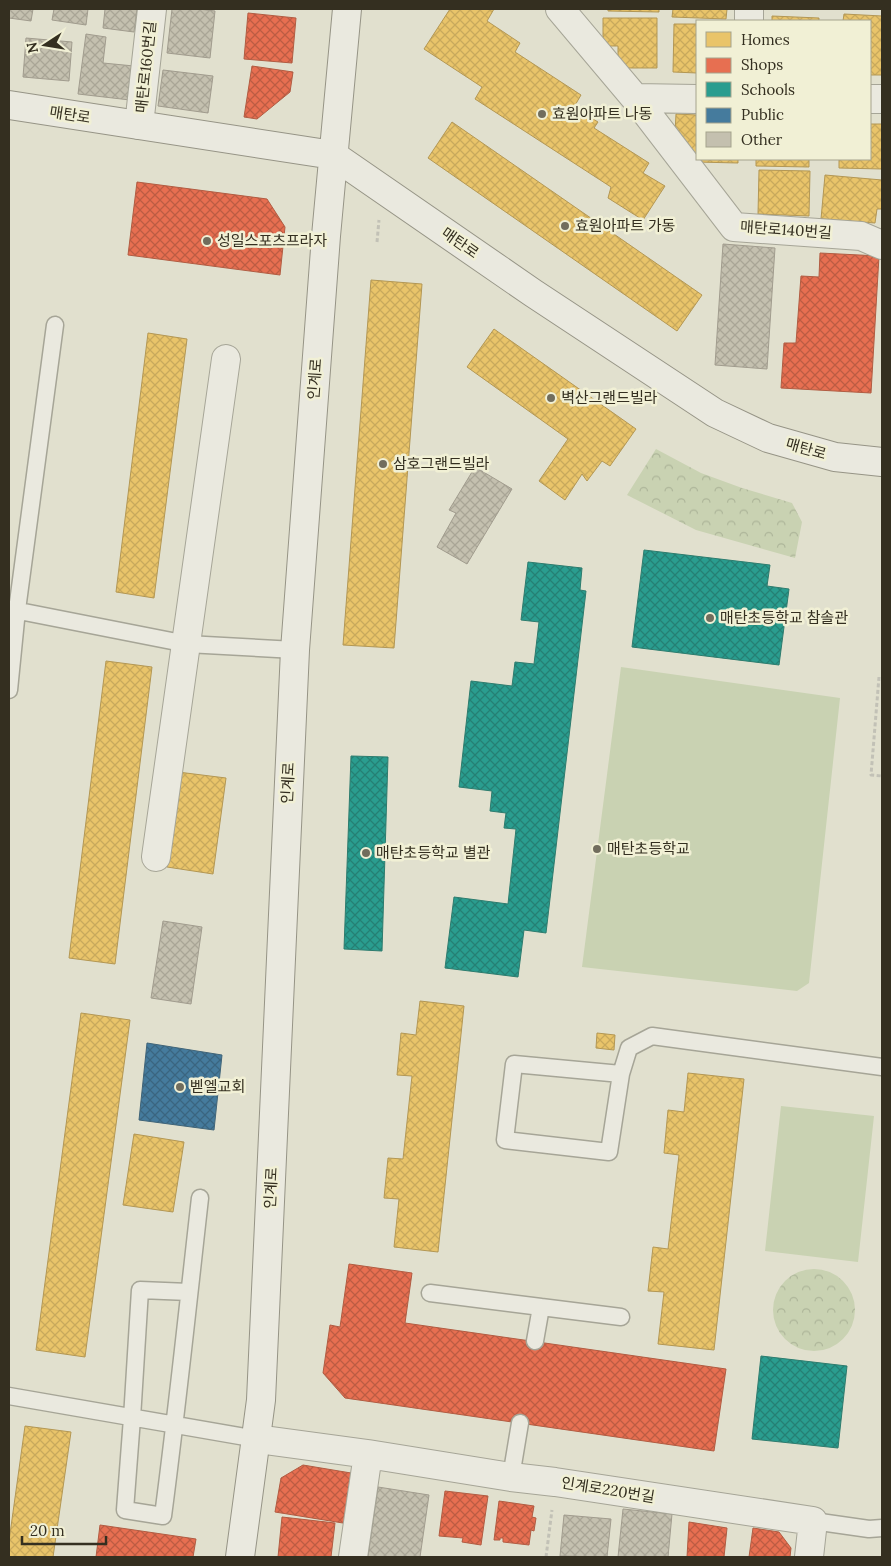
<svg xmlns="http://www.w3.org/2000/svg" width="891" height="1566" viewBox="0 0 891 1566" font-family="Lora,'Noto Sans KR',serif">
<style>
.forest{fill:url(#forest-crowns)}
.pitch{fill:#c9d2b2}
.homes{fill:url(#homes-cross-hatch);stroke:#b39754}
.shops{fill:url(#shops-cross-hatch);stroke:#b15c42}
.schools{fill:url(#schools-cross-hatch);stroke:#2d7c6e}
.public{fill:url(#public-cross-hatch);stroke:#406478}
.building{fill:url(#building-cross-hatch);stroke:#a19c8e}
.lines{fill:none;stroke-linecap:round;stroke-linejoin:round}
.lane-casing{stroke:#a6a597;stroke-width:19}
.street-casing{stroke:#a6a597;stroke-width:30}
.secondary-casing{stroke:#969486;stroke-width:30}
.path{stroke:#c2c1b6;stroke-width:3;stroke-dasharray:4 2.5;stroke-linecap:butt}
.lane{stroke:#eae9df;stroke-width:16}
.street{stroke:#eae9df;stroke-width:28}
.secondary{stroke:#eae9df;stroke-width:28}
.poi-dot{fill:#716d5d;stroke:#f1f0d5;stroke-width:2}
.labels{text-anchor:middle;stroke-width:5;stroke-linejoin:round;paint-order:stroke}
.street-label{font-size:15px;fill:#342f20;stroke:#f1f0d5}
.poi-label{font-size:15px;fill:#342f20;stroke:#f1f0d5;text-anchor:start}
</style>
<defs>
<pattern id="forest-crowns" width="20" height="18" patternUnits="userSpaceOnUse" patternTransform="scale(1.25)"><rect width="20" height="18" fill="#c9d2b2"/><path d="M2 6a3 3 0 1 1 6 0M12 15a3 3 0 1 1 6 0" fill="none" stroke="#adb599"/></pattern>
<pattern id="homes-cross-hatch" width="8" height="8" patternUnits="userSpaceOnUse" patternTransform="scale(1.25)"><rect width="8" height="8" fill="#e9c46a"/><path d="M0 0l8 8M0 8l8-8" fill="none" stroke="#c8a95c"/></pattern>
<pattern id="shops-cross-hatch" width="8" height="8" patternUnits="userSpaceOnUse" patternTransform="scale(1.25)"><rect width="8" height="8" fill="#e76f51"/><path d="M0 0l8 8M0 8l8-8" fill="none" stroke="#bc5c43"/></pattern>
<pattern id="schools-cross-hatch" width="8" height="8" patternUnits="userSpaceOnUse" patternTransform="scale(1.25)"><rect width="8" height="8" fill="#2a9d8f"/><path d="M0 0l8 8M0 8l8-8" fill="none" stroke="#258074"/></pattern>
<pattern id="public-cross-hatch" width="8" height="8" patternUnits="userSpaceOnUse" patternTransform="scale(1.25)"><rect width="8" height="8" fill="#457b9d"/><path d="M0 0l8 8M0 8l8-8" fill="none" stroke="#3a6580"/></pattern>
<pattern id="building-cross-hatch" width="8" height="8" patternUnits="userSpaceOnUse" patternTransform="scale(1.25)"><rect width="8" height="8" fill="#c4c0af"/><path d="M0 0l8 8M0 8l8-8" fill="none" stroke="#a9a596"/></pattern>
</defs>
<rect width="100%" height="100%" fill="#e1e0ce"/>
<path class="forest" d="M656,449L701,473L742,488L792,503L802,522L795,558L696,530L627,495Z
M773 1310a41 41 0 1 1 82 0a41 41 0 1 1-82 0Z"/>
<path class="pitch" d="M621,667L840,698L809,983L797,991L582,967Z
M781,1106L874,1116L858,1262L765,1251Z"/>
<path class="homes" d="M450,9H494L487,21L520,43L515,52L581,95L574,107L598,122L594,128L649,163L643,173L665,186L643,220L608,198L611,187L475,99L482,87L424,49Z
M608,9H659V12L608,11Z
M673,9H727L726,19L672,17Z
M844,14L882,16V75H870V21H843Z
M772,16L819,18V21H772Z
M603,18H657V68H618V46H603Z
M674,24H697V73L673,72Z
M676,114L697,115V159H738V163L696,162L675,133Z
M452,122L702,295L677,331L428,158Z
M870,124H882V169L839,168V159H870Z
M756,159H809V167L756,166Z
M759,170L810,171L809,216L758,214Z
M825,175L882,180V209H877L875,223L821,219Z
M371,280L422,284L394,648L343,645Z
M494,329L636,429L610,466L602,461L587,481L582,474L565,500L539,481L568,439L467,367Z
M148,333L187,339L154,598L116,592Z
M106,661L152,667L115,964L69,958Z
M178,772L226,778L213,874L167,867Z
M420,1001L464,1006L438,1252L394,1247L399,1199L384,1198L388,1158L403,1159L412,1076L397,1075L401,1033L416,1035Z
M81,1013L130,1020L85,1357L36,1350Z
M597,1033L615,1035L614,1050L596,1048Z
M688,1073L744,1079L714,1350L658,1344L664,1292L648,1291L653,1247L668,1249L679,1155L664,1153L668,1110L684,1112Z
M134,1134L184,1142L173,1212L123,1205Z
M25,1426L71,1432L53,1557H9V1541Z"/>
<path class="shops" d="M248,13L296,18L292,63L244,59Z
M252,66L293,72L290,92L257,119L244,117Z
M137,182L267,199L285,227L280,275L128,255Z
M820,253L879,256L871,393L781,388L784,343H796L801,276L819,277Z
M349,1264L412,1273L405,1323L726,1369L714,1451L345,1398L323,1373L330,1325L340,1327Z
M303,1465L357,1474L349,1524L275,1512L281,1478Z
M445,1491L488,1496L481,1545L462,1542L463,1538L439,1536Z
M499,1501L534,1506L532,1517L536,1518L534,1531L531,1530L529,1545L503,1542V1538H500V1540H494Z
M282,1517L335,1523L331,1557H278Z
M689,1522L727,1528L724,1557H687Z
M100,1525L196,1539L193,1557H96Z
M753,1528L779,1532L791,1548L790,1557H749Z"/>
<path class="schools" d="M644,550L770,565L767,586L789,589L779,665L632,647Z
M528,562L582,568L580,590L586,591L546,933L524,930L518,977L445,968L454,897L508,904L516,829L504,828L506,813L490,811L492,791L459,787L471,681L512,686L515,662L534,664L539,622L521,620Z
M351,756L388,757L382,951L344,949Z
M761,1356L847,1366L838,1448L752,1439Z"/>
<path class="public" d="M147,1043L222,1055L214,1130L139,1120Z"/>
<path class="building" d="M9,9H33L31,21L9,18Z
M54,9H88L86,25L52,20Z
M105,9H137L134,32L103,28Z
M172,9H199L215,11L210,58L167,53Z
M86,34L106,37L103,63L134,66L130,100L78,94Z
M26,38L72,42L69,81L23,77Z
M163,70L213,76L208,113L158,106Z
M723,244L775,248L767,369L715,365Z
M475,467L512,489L467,564L437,547L456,513L449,510Z
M163,921L202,927L191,1004L151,998Z
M378,1487L429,1495L420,1557H368Z
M623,1509L672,1514L668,1557H618Z
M564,1515L611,1519L607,1557L560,1556Z"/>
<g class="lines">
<defs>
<path id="lane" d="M9,609L187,644L295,650
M9,690L17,610L55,325
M621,1074L514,1064L505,1140L609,1152L621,1074L629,1048L652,1036L882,1067
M189,1292L140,1290L132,1418L125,1510L163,1516C177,1410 188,1304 200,1198
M430,1293L541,1307L535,1341
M541,1307L621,1317
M9,1396L257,1439
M511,1477L520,1423
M813,1521L869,1529L882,1528"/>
<path id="street" d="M560,9L635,98L734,227L861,236L882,245
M749,21V9
M635,98L697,99
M870,99H882
M139,125L152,9
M156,857L226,359
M257,1439L368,1454L511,1477L555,1482L813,1521L809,1557
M353,1557L368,1454"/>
<path id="secondary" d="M9,105L333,155L533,293L715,413L768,438L835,457L882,462
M240,1557L261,1400L295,650L326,236L347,9"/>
</defs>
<use href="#lane" class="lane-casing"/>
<use href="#street" class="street-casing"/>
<use href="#secondary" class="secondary-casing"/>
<path class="path" d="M377,242L379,220
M879,677L871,775L882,776
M546,1557L552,1510"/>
<use href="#lane" class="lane"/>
<use href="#street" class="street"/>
<use href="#secondary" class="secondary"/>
</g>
<g class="poi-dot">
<circle cx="542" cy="114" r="5"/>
<circle cx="565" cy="226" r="5"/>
<circle cx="207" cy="241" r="5"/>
<circle cx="551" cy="398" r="5"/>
<circle cx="383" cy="464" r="5"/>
<circle cx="710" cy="618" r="5"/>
<circle cx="597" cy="849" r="5"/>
<circle cx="366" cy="853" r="5"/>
<circle cx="180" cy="1087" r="5"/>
</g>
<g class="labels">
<g class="street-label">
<text transform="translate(146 67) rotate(-84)" y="5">매탄로160번길</text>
<text transform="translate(70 115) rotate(9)" y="5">매탄로</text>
<text transform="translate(786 230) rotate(4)" y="5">매탄로140번길</text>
<text transform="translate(460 243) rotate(35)" y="5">매탄로</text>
<text transform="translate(315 379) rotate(-86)" y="5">인계로</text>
<text transform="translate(806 449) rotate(16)" y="5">매탄로</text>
<text transform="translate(288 783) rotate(-87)" y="5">인계로</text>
<text transform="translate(271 1188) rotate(-87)" y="5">인계로</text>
<text transform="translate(608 1490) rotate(9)" y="5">인계로220번길</text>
</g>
<g class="poi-label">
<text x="552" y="119">효원아파트 나동</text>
<text x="575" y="231">효원아파트 가동</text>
<text x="217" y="246">성일스포츠프라자</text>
<text x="561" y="403">벽산그랜드빌라</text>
<text x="393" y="469">삼호그랜드빌라</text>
<text x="720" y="623">매탄초등학교 참솔관</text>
<text x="607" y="854">매탄초등학교</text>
<text x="376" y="858">매탄초등학교 별관</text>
<text x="190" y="1092">벧엘교회</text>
</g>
</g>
<rect width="891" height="1566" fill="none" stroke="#342f20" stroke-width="20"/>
<rect x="696" y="20" width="175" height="140" fill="#f1f0d5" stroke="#a5a38d"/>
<rect x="706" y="32" width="25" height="15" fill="#e9c46a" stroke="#a5a38d"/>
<text x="741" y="45" font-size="15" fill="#342f20">Homes</text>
<rect x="706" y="58" width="25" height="15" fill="#e76f51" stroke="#a5a38d"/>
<text x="741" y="70" font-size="15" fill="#342f20">Shops</text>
<rect x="706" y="82" width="25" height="15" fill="#2a9d8f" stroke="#a5a38d"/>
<text x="741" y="95" font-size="15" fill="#342f20">Schools</text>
<rect x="706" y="108" width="25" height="15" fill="#457b9d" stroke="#a5a38d"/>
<text x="741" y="120" font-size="15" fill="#342f20">Public</text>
<rect x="706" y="132" width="25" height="15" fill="#c4c0af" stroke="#a5a38d"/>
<text x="741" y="145" font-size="15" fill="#342f20">Other</text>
<g transform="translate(45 45) rotate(258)" stroke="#f1f0d5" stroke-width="4" paint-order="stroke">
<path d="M0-4L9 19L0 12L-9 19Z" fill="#342f20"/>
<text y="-8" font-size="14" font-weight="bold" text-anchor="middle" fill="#342f20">N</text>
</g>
<path d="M22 1536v8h84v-8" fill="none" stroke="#342f20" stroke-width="2.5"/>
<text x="30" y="1536" font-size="15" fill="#342f20" stroke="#f1f0d5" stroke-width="4" paint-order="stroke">20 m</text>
</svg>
